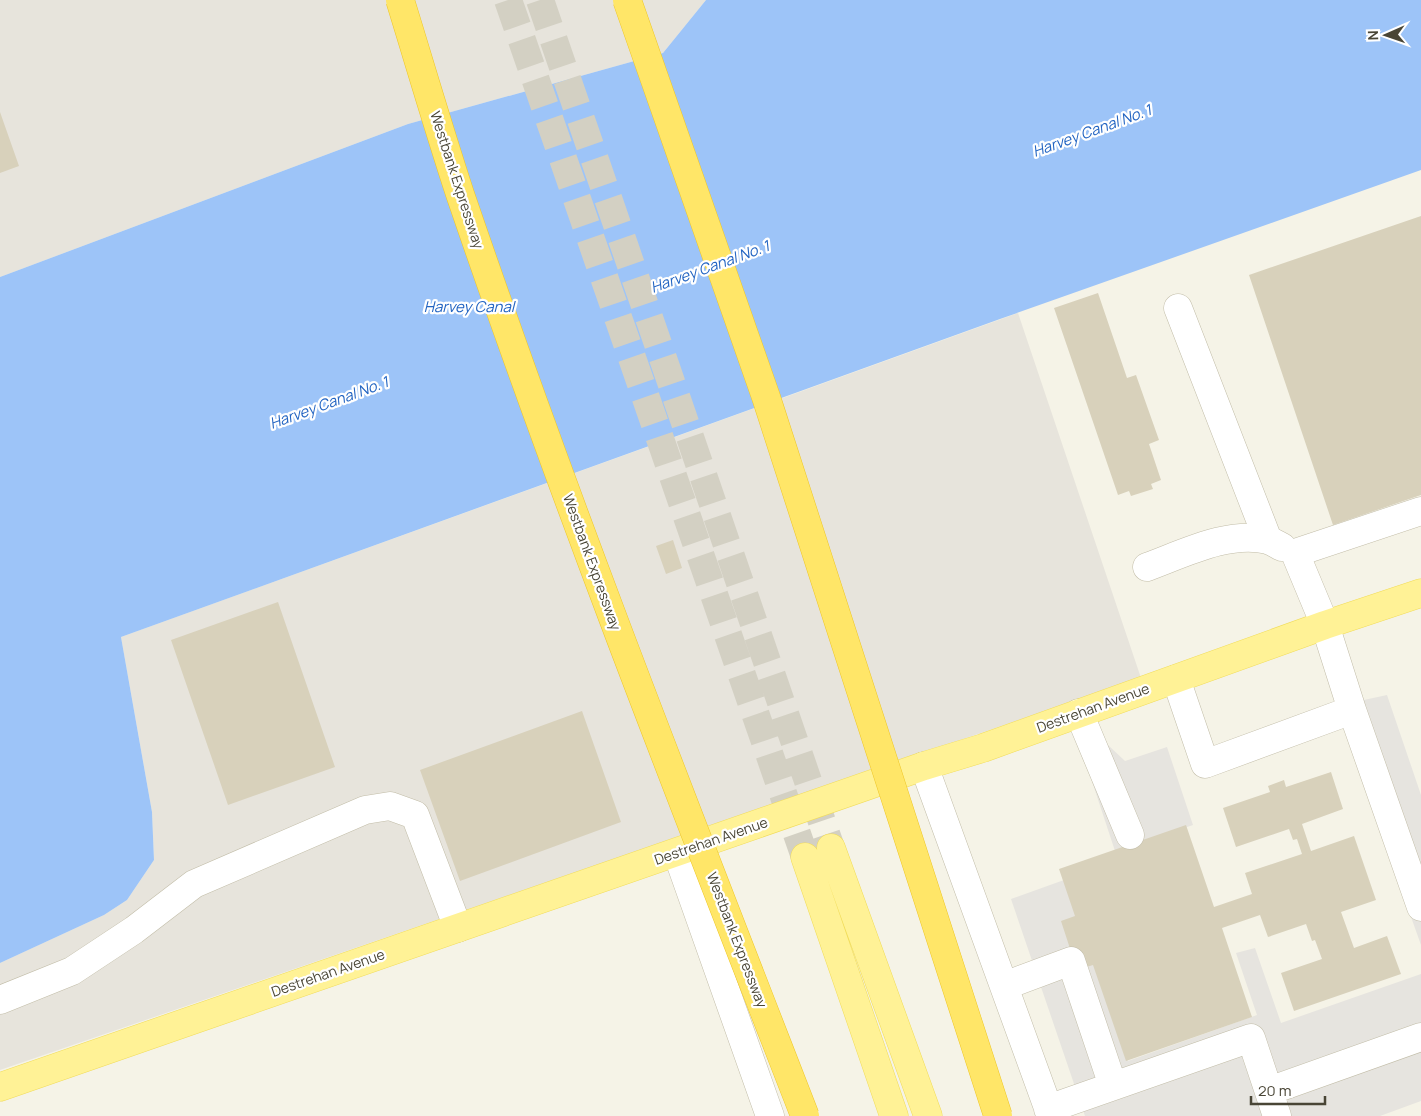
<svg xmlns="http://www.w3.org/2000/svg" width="1421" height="1116" viewBox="0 0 1421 1116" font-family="Manrope,sans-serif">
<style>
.industrial{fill:#e7e4dc}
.parking{fill:#e6e4df}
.water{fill:#9dc4f8}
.building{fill:#d8d1bb}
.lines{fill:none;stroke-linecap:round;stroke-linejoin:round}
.major-tunnel{stroke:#d3d0c3;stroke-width:28;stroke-dasharray:28 14;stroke-linecap:butt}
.minor-casing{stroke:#c2bda8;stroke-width:29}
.major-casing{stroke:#f1dc59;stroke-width:29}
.minor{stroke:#fff;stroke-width:28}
.major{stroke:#fff296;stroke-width:28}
.highway-bridge-casing{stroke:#eec628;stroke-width:29;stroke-linecap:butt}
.highway-bridge{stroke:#ffe668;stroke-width:28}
.labels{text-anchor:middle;stroke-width:4.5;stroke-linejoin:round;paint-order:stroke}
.street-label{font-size:14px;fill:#494535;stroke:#fff}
.water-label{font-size:15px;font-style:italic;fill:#2264c2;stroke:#fff}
</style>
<rect width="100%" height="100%" fill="#f5f3e7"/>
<path class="industrial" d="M0,0H706L663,53L408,124L0,277Z
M1018,313L1141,678L0,1070V963L104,915L127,900L154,860L152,812L121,637Z"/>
<path class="parking" d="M1387,695L1421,795V945L1336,706Z
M1108,745L1125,761L1167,747L1193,825L1115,851L1083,754Z
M1064,880L1128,1061L1257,1015L1236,953L1255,948L1281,1023L1421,974V1101L1380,1116H1085L1011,899Z"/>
<path class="water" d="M706,0H1421V170L1000,319L121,637L152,812L154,860L127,900L104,915L0,963V277L408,124L663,53Z"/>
<path class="building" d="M0,112L19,166L0,173Z
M1421,216V495L1333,525L1249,275Z
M1098,293L1127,378L1136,375L1159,440L1149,444L1161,480L1151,484L1153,489L1131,496L1129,491L1118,495L1054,308Z
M673,540L682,568L666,574L656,546Z
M278,602L335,767L228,805L171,640Z
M582,711L621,822L460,881L420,770Z
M1331,772L1343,809L1302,824L1311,851L1354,836L1376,900L1341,912L1354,948L1387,936L1401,974L1294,1011L1281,973L1322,959L1315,940L1312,941L1306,924L1268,937L1260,915L1222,928L1252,1017L1126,1061L1093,965L1077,970L1061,921L1075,916L1059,869L1186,825L1214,907L1252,894L1245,873L1302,854L1297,839L1293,840L1289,829L1236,847L1223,808L1270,792L1268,786L1284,780L1286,787Z"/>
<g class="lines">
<path class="major-tunnel" d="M508,0L805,857
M540,0L831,848"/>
<defs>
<path id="minor" d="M1178,308L1268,540
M1147,567C1183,554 1229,530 1268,540C1273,542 1278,545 1282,547
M1176,679L1205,764L1352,710L1325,625L1295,553L1421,511
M1352,710L1421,907
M1079,713L1130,835
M924,766L1051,1116
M677,853L770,1116
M1004,986L1071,961L1113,1086
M0,1000L72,971L134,930L194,884L365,810L390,806L415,815L458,928
M1269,1091L1421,1037
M1048,1109L1251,1038L1277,1116"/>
<path id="major" d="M831,848L928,1116
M805,857L894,1116
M0,1087L924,766L983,748L1325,625L1421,593"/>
</defs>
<use href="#minor" class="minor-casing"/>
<use href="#major" class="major-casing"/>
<use href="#minor" class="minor"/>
<use href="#major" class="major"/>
<defs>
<path id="highway-bridge" d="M400,0C420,65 439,130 460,194C566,505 686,810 805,1116
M627,0L766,397L998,1116"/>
</defs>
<use href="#highway-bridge" class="highway-bridge-casing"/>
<use href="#highway-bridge" class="highway-bridge"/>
</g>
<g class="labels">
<g class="street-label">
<text transform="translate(457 180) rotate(72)" y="5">Westbank Expressway</text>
<text transform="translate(592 562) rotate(70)" y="5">Westbank Expressway</text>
<text transform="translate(1093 708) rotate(-20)" y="5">Destrehan Avenue</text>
<text transform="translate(711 841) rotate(-19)" y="5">Destrehan Avenue</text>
<text transform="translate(737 940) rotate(69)" y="5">Westbank Expressway</text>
<text transform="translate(328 973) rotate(-19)" y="5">Destrehan Avenue</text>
</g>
<g class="water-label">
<text transform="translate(1092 131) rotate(-20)" y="5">Harvey Canal No. 1</text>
<text transform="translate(710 267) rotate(-20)" y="5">Harvey Canal No. 1</text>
<text x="469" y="312">Harvey Canal</text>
<text transform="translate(329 403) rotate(-20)" y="5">Harvey Canal No. 1</text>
</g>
</g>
<g transform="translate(1386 35) rotate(268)" stroke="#ffffff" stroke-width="4" paint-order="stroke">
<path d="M0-4L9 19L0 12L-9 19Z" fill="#494535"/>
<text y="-8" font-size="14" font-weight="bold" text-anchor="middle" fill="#494535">N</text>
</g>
<path d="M1251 1096v8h74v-8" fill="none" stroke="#494535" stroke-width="2.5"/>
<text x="1258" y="1096" font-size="15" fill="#494535" stroke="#ffffff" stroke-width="4" paint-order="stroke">20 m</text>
</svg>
